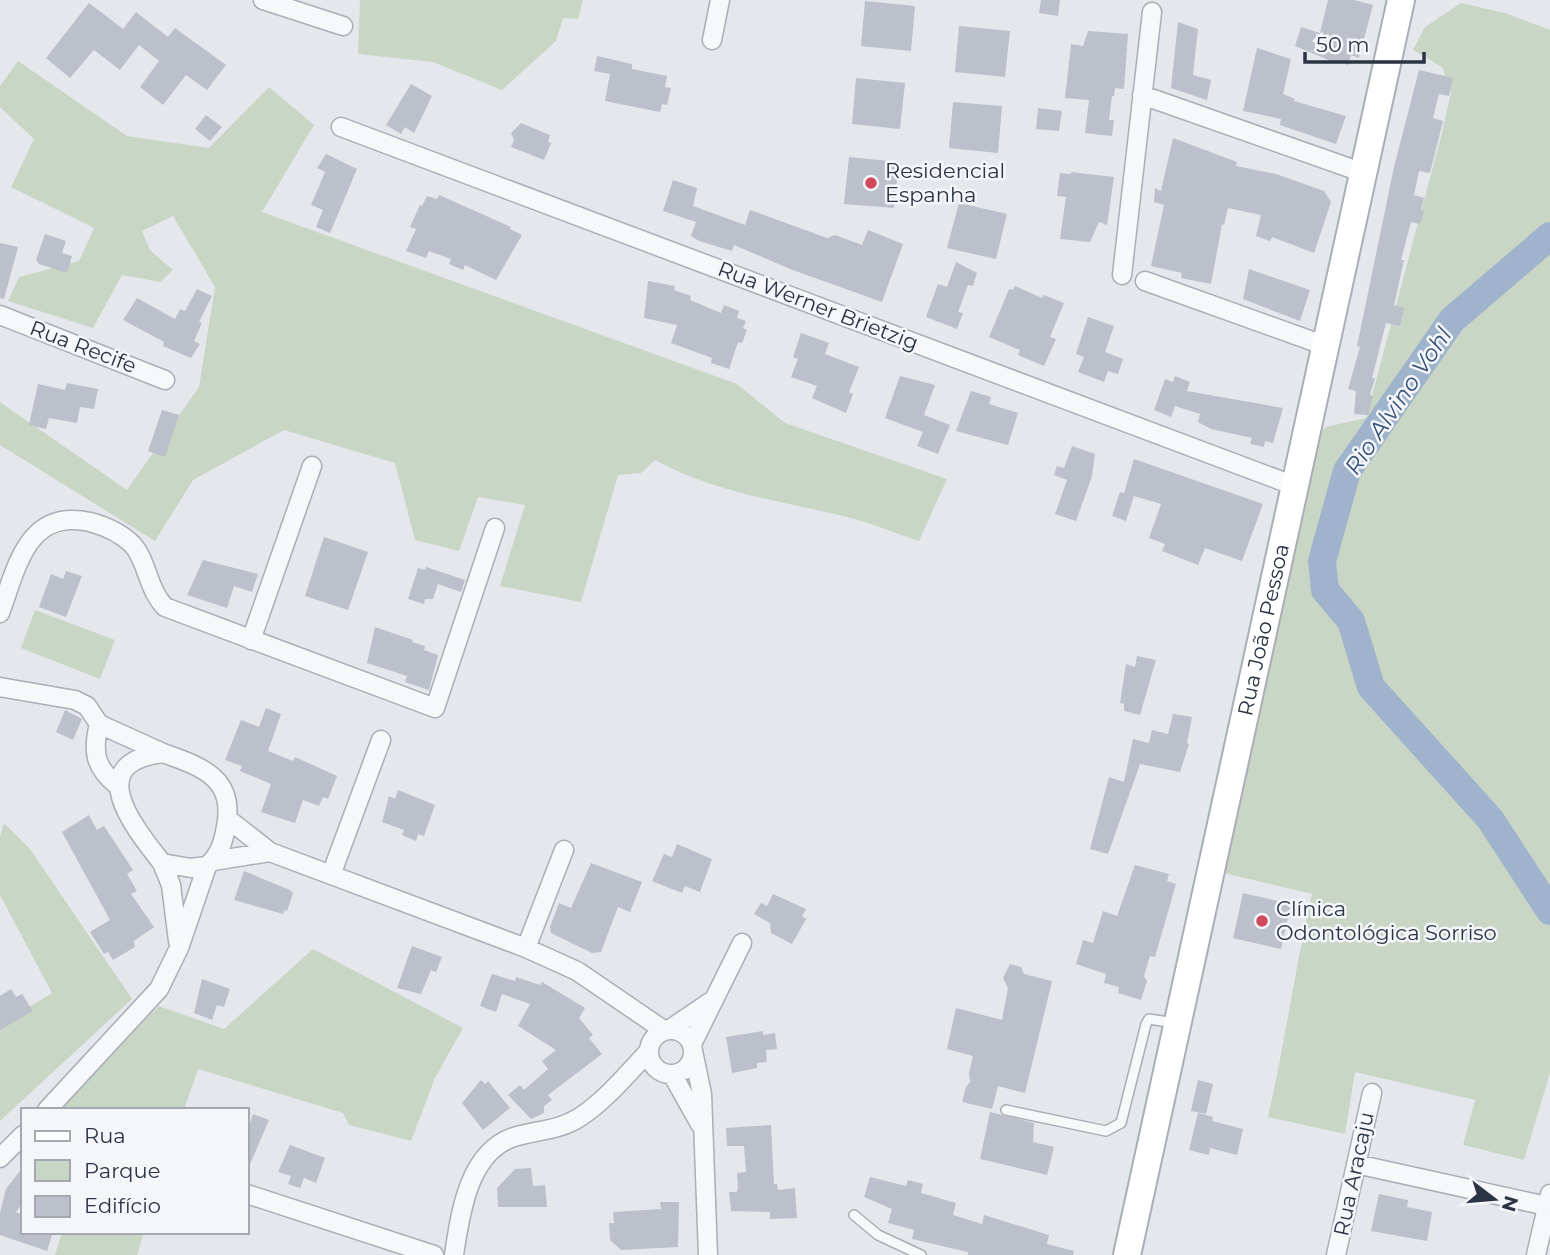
<svg xmlns="http://www.w3.org/2000/svg" width="1550" height="1255" viewBox="0 0 1550 1255" font-family="Montserrat,sans-serif">
<style>
.green{fill:#c9d6c5}
.lines{fill:none;stroke-linecap:round;stroke-linejoin:round}
.river{stroke:#9fb4cc;stroke-width:28}
.building{fill:#bbc0ca}
.lane-casing{stroke:#a9aeb7;stroke-width:12}
.street-casing{stroke:#a9aeb7;stroke-width:21}
.secondary-casing{stroke:#a9aeb7;stroke-width:30}
.lane{stroke:#f7f8fa;stroke-width:9}
.street{stroke:#f7f8fa;stroke-width:18}
.secondary{stroke:#fff;stroke-width:26}
.poi-dot{fill:#d1495b;stroke:#f4f6f9;stroke-width:2.5}
.labels{text-anchor:middle;stroke-width:5;stroke-linejoin:round;paint-order:stroke}
.poi-label{font-size:21px;fill:#2b3445;stroke:#f4f6f9;text-anchor:start}
.street-label{font-size:21px;fill:#2b3445;stroke:#f4f6f9}
.water-label{font-size:23px;font-style:italic;fill:#34527a;stroke:#f4f6f9}
</style>
<rect width="100%" height="100%" fill="#e4e7ec"/>
<path class="green" d="M360,0H583L578,19L563,18L556,41L502,90L433,62L358,54Z
M1461,3L1505,13L1550,30V1073L1524,1160L1463,1145L1475,1100L1355,1072L1345,1134L1268,1117C1285,1043 1295,968 1312,894L1224,873L1313,437L1326,427L1366,418L1441,137L1451,92L1442,67L1413,50L1425,27Z
M18,61L127,136L209,148L269,87L314,125L262,212L737,384L785,423L947,479L919,541C895,533 871,523 847,517C781,501 715,493 655,460L641,473L618,475L581,602L500,586L525,505L478,497L459,551L415,540L395,463L284,430L193,480L155,541L0,445V402L127,490L199,387L215,287L173,216L142,231L150,250L173,270L160,282L122,275L93,328L8,301L19,277L79,261L94,228L11,187L34,139L0,107V86Z
M35,610L115,640L100,679L21,648Z
M4,823L30,849L132,999L0,1121V1025L52,993L0,895V837Z
M313,949L463,1028L435,1078L411,1141L349,1125L343,1113L198,1069L184,1110H53L159,1006L224,1029Z
M62,1232H144L137,1255H55Z"/>
<g class="lines">
<path class="river" d="M1550,236L1452,320L1347,471L1322,561L1325,590L1351,621L1371,687L1490,819L1550,911"/>
</g>
<path class="building" d="M1041,0H1060L1058,16L1039,13Z
M1328,0H1354L1373,5L1359,58L1351,55L1348,65L1339,62L1338,64L1295,46L1301,27L1320,33Z
M865,1L915,6L911,51L861,46Z
M89,3L123,29L136,12L168,37L175,28L226,65L207,90L186,75L163,105L140,87L159,61L139,45L120,70L94,50L70,78L46,58Z
M1178,22L1198,29L1193,75L1211,80L1207,100L1171,88Z
M959,26L1010,31L1005,77L955,72Z
M1088,31L1128,34L1124,89L1115,88L1114,96H1112L1109,120H1114L1112,136L1085,133L1089,100L1065,98L1071,44L1083,46Z
M1257,48L1291,59L1283,94L1295,99L1294,101L1346,116L1336,144L1280,125L1281,119L1243,111Z
M597,56L632,64V69L667,76L665,87L671,88L667,105L662,104L660,112L605,101L610,74L594,71Z
M1419,70L1453,78L1449,96L1439,94L1433,118L1443,121L1430,173L1419,171L1414,195L1424,198L1421,210L1424,211L1420,224L1411,222L1401,260H1404L1394,305L1404,308L1400,326L1386,323L1372,378H1375L1370,395L1373,396L1368,415L1354,414L1356,391L1348,389L1360,347L1357,346L1394,167Z
M856,78L905,83L900,129L852,124Z
M411,84L432,96L414,133L405,127L401,134L386,125Z
M953,102L1002,106L998,153L949,148Z
M1038,108L1062,111L1059,131L1036,129Z
M206,115L222,127L210,141L195,129Z
M521,123L550,135L548,142L551,143L544,160L511,147L514,140L511,133Z
M1173,138L1237,162L1236,166L1276,174L1324,191L1331,202L1314,253L1272,237L1270,241L1256,236L1261,215L1228,208L1224,225L1222,224L1211,284L1181,278L1182,273L1151,266L1164,205L1154,202L1155,188L1161,191Z
M326,154L357,169L330,233L316,227L323,210L311,205L325,172L317,168Z
M849,157L899,162L894,208L844,204Z
M1071,172L1114,177L1107,225L1099,222L1090,242L1060,239L1066,197L1057,196L1060,173L1071,174Z
M673,180L697,188L693,206L745,225L750,210L827,238L835,235L862,245L868,230L903,244L882,302L790,269L734,245L732,251L699,241L691,236L696,222L663,211Z
M439,195L511,227L510,229L522,235L496,280L465,265L463,270L449,264L451,259L429,251L426,258L406,251L416,229L410,227L420,205L422,206L427,196L437,199Z
M959,203L1007,214L996,259L947,248Z
M45,234L66,241L62,253L72,256L67,273L39,264L36,260Z
M0,243L18,247L4,299L0,298Z
M956,262L977,273L973,286L968,285L958,312L963,313L957,329L926,317L938,284L947,287Z
M1249,269L1310,290L1300,321L1243,299Z
M648,281L675,286L674,290L691,296L690,300L721,313L724,305L739,311L737,318L746,321L743,328L747,330L742,343L738,342L729,369L711,363L712,358L671,343L677,325L644,318Z
M1015,286L1042,298L1044,295L1064,303L1050,337L1056,339L1044,366L1018,355L1020,350L989,337L1009,289L1013,290Z
M197,289L212,296L199,322L202,323L194,341L200,344L191,358L163,346L164,342L123,320L137,298L175,319L180,309L185,311Z
M1088,317L1114,326L1105,352L1123,359L1118,374L1108,371L1104,382L1078,372L1084,357L1076,354Z
M801,333L829,343L825,354L859,367L849,392L853,394L846,413L812,398L817,386L791,377L798,359L793,357Z
M900,376L935,385L924,415L950,425L938,454L917,446L923,432L885,418Z
M1175,376L1190,382L1187,391L1283,408L1273,443L1265,441L1264,447L1250,444L1252,438L1211,429L1198,422L1200,414L1175,406L1171,417L1154,410L1165,379L1173,382Z
M67,383L98,389L94,409L80,407L77,423L49,418L46,429L29,425L38,384L65,390Z
M971,391L991,397L989,404L1018,413L1008,445L956,431Z
M162,410L179,415L165,457L148,451Z
M1072,446L1095,454L1092,476L1076,521L1055,514L1067,480L1054,475L1057,466L1064,468Z
M1134,459L1263,504L1242,561L1205,548L1198,565L1162,551L1165,544L1149,538L1161,504L1134,496L1126,521L1112,516L1120,492L1124,493Z
M324,537L368,552L348,610L305,596Z
M203,560L258,574L252,592L234,586L227,608L187,595Z
M426,567L465,580L461,592L438,584L433,599H425L424,604L408,599L418,568L425,570Z
M66,571L82,576L66,617L39,607L51,574L63,579Z
M375,627L413,640L412,642L425,646L424,650L438,655L429,690L405,682L407,676L367,663Z
M1137,656L1156,660L1140,715L1124,711V704L1120,703L1126,664L1135,667Z
M266,708L281,714L268,751L293,761L295,757L337,776L328,799L323,797L319,806L303,800L295,823L261,812L271,784L240,771L242,766L225,760L241,720L259,727Z
M65,710L82,719L73,740L56,732Z
M1173,714L1192,717L1187,743L1189,744L1180,772L1140,764L1108,854L1090,849L1109,777L1124,782L1133,739L1149,743L1152,730L1168,734Z
M398,790L435,805L424,836L418,834L416,841L402,835L404,830L382,822L389,796L395,799Z
M89,815L97,830L104,826L133,870L127,874L137,891L131,894L154,927L134,941L135,947L113,960L108,952L104,954L90,932L110,920L62,832Z
M677,844L712,859L700,892L685,886L682,893L652,881L664,854L672,857Z
M591,863L642,882L630,912L618,907L601,952L592,953L551,933L550,927L559,903L571,908Z
M1135,865L1169,874L1167,881L1176,884L1155,957L1150,956L1144,976L1147,981L1141,1000L1118,993L1119,987L1104,983L1106,974L1076,964L1083,940L1093,943L1103,911L1117,916Z
M244,871L290,890L293,893L287,911L284,910L283,914L234,900Z
M1243,893L1291,904L1281,949L1233,938Z
M773,894L806,909L802,916L806,919L792,944L771,933L770,923L754,914L761,903L767,906Z
M412,946L442,957L436,972L431,970L421,994L397,988Z
M1010,964L1021,967L1024,974L1052,981L1025,1093L998,1086L992,1109L962,1102L966,1087L970,1082L969,1073L973,1056L947,1049L956,1008L1002,1020L1008,988L1003,978Z
M492,974L515,981L516,977L540,985L542,982L585,1008L579,1018L593,1035L589,1038L602,1054L548,1095L552,1100L544,1106V1113L531,1119L508,1095L520,1085L524,1090L548,1069L542,1061L556,1050L518,1026L530,1004L502,994L496,1012L480,1006Z
M202,979L230,989L224,1007L217,1005L212,1020L194,1013Z
M11,989L16,997L22,994L33,1011L0,1030V996Z
M763,1031V1035L775,1033L777,1049L766,1050L767,1062L757,1063V1068L732,1073L726,1037Z
M481,1080L485,1084L488,1081L510,1108L483,1130L462,1103Z
M1198,1080L1213,1084L1206,1114L1191,1111Z
M990,1112L1034,1123L1033,1142L1054,1147L1047,1175L980,1159Z
M1198,1113L1213,1117L1212,1121L1243,1129L1237,1155L1210,1148L1209,1155L1189,1150Z
M253,1114L269,1120L248,1169L247,1133Z
M771,1125L774,1184H777L778,1190L795,1188L797,1218L770,1219V1212L731,1211L729,1192H737L738,1188L737,1173L746,1172L744,1146H727L726,1128Z
M290,1145L325,1158L316,1183L304,1178L300,1188L288,1184L291,1176L278,1172Z
M23,1167V1202L16,1212L23,1215V1232H53L47,1251L0,1235V1213L6,1189Z
M531,1168L533,1186L545,1185L547,1207H498L497,1188L515,1169Z
M870,1177L906,1186L908,1180L923,1184L921,1193L956,1203L953,1215L982,1224L984,1215L1049,1235L1047,1244L1074,1251L1073,1255H968V1252L912,1239L914,1230L888,1223L892,1209L864,1197Z
M1379,1194L1408,1200L1407,1207L1432,1212L1427,1241L1371,1231Z
M660,1202H679L678,1247L621,1250L610,1240L609,1223H614L613,1212L661,1209Z"/>
<g class="lines">
<defs>
<path id="lane" d="M1006,1110L1106,1131L1121,1123L1146,1024L1149,1019L1175,1023
M854,1215L878,1235L921,1255"/>
<path id="street" d="M263,0L343,26
M712,40L720,0
M1142,95L1364,173
M341,127L1295,486
M1122,275L1152,12
M1145,281L1326,346
M0,315L165,380
M0,613C17,567 27,508 90,522C105,526 122,534 133,545C148,563 148,590 165,607L435,708L495,528
M251,640L312,466
M0,687L75,700L87,706L99,724C92,752 95,768 118,786
M99,724L163,753
M163,753C206,768 237,780 225,832C222,846 218,857 207,866L191,868L162,863C133,826 82,763 163,753Z
M228,819L270,852L526,948L577,971L665,1031
M213,861L270,852
M162,863L171,885L178,941
M331,875L381,740
M526,948L564,850
M670,1029L713,1000
M649 1052a22 22 0 1 1 44 0a22 22 0 1 1-44 0Z
M692,1044L742,943
M693,1051L702,1094L708,1255
M672,1074L700,1124
M47,1110L159,989L179,948L207,866
M0,1158L23,1135
M1356,1164L1547,1206
M247,1194L434,1255
M454,1255C460,1215 468,1152 514,1137C536,1130 559,1131 580,1117C606,1100 627,1074 649,1051
M1336,1255L1372,1093
M1536,1255L1550,1194"/>
<g id="secondary">
<path id="s1" d="M1127,1255L1401,0"/>
</g>
</defs>
<use href="#lane" class="lane-casing"/>
<use href="#street" class="street-casing"/>
<use href="#secondary" class="secondary-casing"/>
<use href="#lane" class="lane"/>
<use href="#street" class="street"/>
<use href="#secondary" class="secondary"/>
</g>
<g class="poi-dot">
<circle cx="871" cy="183" r="7"/>
<circle cx="1262" cy="921" r="7"/>
</g>
<g class="labels">
<g class="poi-label">
<text x="885" y="178">Residencial<tspan x="885" dy="24">Espanha</tspan></text>
<text x="1276" y="916">Clínica<tspan x="1276" dy="24">Odontológica Sorriso</tspan></text>
</g>
<g class="street-label">
<text transform="translate(818 306) rotate(21)" y="7">Rua Werner Brietzig</text>
<text transform="translate(83 347) rotate(21)" y="7">Rua Recife</text>
<text dy="7" stroke="none"><textPath href="#s1" startOffset="640">Rua João Pessoa</textPath></text>
<text transform="translate(1354 1174) rotate(-78)" y="7">Rua Aracaju</text>
</g>
<g class="water-label">
<text transform="translate(1398 401) rotate(-56)" y="8">Rio Alvino Vohl</text>
</g>
</g>
<rect x="21" y="1108" width="228" height="126" fill="#f4f6f9" stroke="#a4a8b1" stroke-width="2"/>
<rect x="35" y="1131" width="35" height="10" fill="#ffffff" stroke="#a4a8b1" stroke-width="2"/>
<text x="84" y="1143" font-size="21" fill="#2b3445">Rua</text>
<rect x="35" y="1160" width="35" height="21" fill="#c9d6c5" stroke="#a4a8b1" stroke-width="2"/>
<text x="84" y="1178" font-size="21" fill="#2b3445">Parque</text>
<rect x="35" y="1196" width="35" height="21" fill="#bbc0ca" stroke="#a4a8b1" stroke-width="2"/>
<text x="84" y="1213" font-size="21" fill="#2b3445">Edifício</text>
<g transform="translate(1494 1199) rotate(106)" stroke="#f4f6f9" stroke-width="5" paint-order="stroke">
<path d="M0-5L12 26L0 18L-12 26Z" fill="#2b3445"/>
<text y="-10" font-size="19" font-weight="bold" text-anchor="middle" fill="#2b3445">N</text>
</g>
<path d="M1305 52v10h119v-10" fill="none" stroke="#2b3445" stroke-width="3.5"/>
<text x="1316" y="52" font-size="21" fill="#2b3445" stroke="#f4f6f9" stroke-width="5" paint-order="stroke">50 m</text>
</svg>
